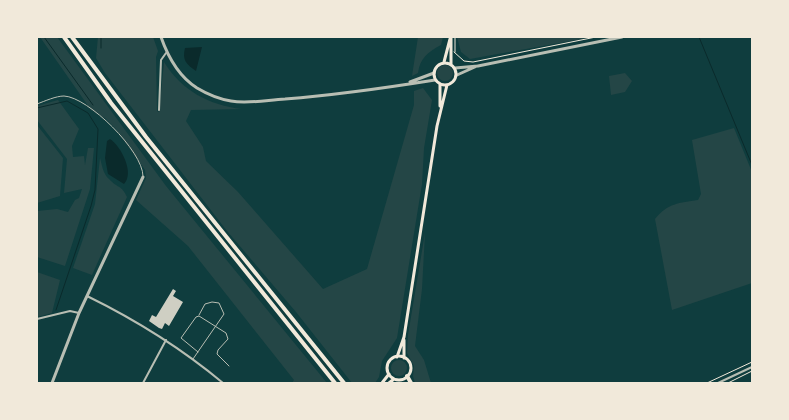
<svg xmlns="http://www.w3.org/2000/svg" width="789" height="420" viewBox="0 0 789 420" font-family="'Times New Roman',serif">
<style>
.green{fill:#244646}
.water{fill:#0a2a2b}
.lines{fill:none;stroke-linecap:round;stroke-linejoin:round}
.stream{stroke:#0a2a2b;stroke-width:1}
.building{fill:#cfcfc3}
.path{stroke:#f1e9da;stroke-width:1}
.service{stroke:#b8beb3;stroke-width:1}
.minor{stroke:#b8beb3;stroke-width:2}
.tertiary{stroke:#b8beb3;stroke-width:3}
.secondary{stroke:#f1e9da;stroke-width:3}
.motorway{stroke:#f1e9da;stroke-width:4}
</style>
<rect width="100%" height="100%" fill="#0f3d3e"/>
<path class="green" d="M40,37H57L166,186L327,383H292L294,380L188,246L136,200L146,178L145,170L115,128L106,119L91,110Z
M98,37H153L158,51L156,57L157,111L159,112L164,62C182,91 209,105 242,109L191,110L186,121L203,147L206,161L238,192L323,289L367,269L414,105V91L423,88L432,100L424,148L422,184L397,338L382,361L379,377L375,383H352L296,312L227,231L105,73L96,58Z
M418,37H443L441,45C428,52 420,58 418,73L412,76Z
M457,37H593L470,59L461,52Z
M437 73a8 8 0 1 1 16 0a8 8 0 1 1-16 0Z
M625,73L632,81L625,92L611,95L609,76Z
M58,100L79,129L72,146L73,157L84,156L85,165L88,148H94L90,189L65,266L37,257V211L57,209L68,212L75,200L79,198L82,189L64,193L67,159L37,120V106Z
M37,125L63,158L60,196L37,203Z
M734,128L752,172V283L672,310L655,219C668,203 679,203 698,200L701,194L692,140Z
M100,158C102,165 103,174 109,179C117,188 122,185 127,197L92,275L73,268L95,204Z
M425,233L422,289L415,346L424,360L431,383H415L413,376L414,366L407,353L408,335Z
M37,272L60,280L52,313L37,317Z
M391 368a8 8 0 1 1 16 0a8 8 0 1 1-16 0Z"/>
<path class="water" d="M202,47L196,71C186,64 182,60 185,48Z
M110,139C121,146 135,173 124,184L108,174L105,158L107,141Z"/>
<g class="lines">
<path class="stream" d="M44,37L93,105
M101,37V48
M699,37L752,165
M37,108L67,101L88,113L98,129L95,190L91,206L56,310"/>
</g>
<path class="building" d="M173,289L176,291L173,296L183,302L169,326L165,323L162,329L159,328L149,321L152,315L156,317Z"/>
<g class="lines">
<path class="path" d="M455,37V52
M454,52L464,61L473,62L596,37
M707,383L752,362
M728,383L752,371"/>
<path class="service" d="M37,104C45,101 56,96 64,96C88,97 143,151 143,176
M198,352L181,338L196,317L199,316L226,333L228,339L218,350L217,354L229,366
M193,359L224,314L219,303L212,302L205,304L199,315"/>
<path class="minor" d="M159,110L161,60L166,53
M87,296C136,320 181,348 223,383
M37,319L70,311L79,313
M143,383L166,340
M718,383L752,367"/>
<path class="tertiary" d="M161,37C168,57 178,76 197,88C207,94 219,99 231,101C248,104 267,100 285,99C336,95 385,88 435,80
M455,68L478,66L622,37
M457,75L477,66
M410,82L434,73
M52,383L79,313L143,177"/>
<path class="secondary" d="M444,62L450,39
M434 74a11 11 0 1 1 22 0a11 11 0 1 1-22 0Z
M451,64V37
M440,106V84
M404,340V358
M387 368a12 12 0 1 1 24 0a12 12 0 1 1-24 0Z
M397,357L404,337L437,126L447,85
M382,383L389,374
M389,383L394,379"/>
<path class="motorway" d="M64,37L111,103L335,383
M72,37L146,137L344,383
M407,376L411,383"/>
</g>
<rect width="789" height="420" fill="none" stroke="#f1e9da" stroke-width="76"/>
</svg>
